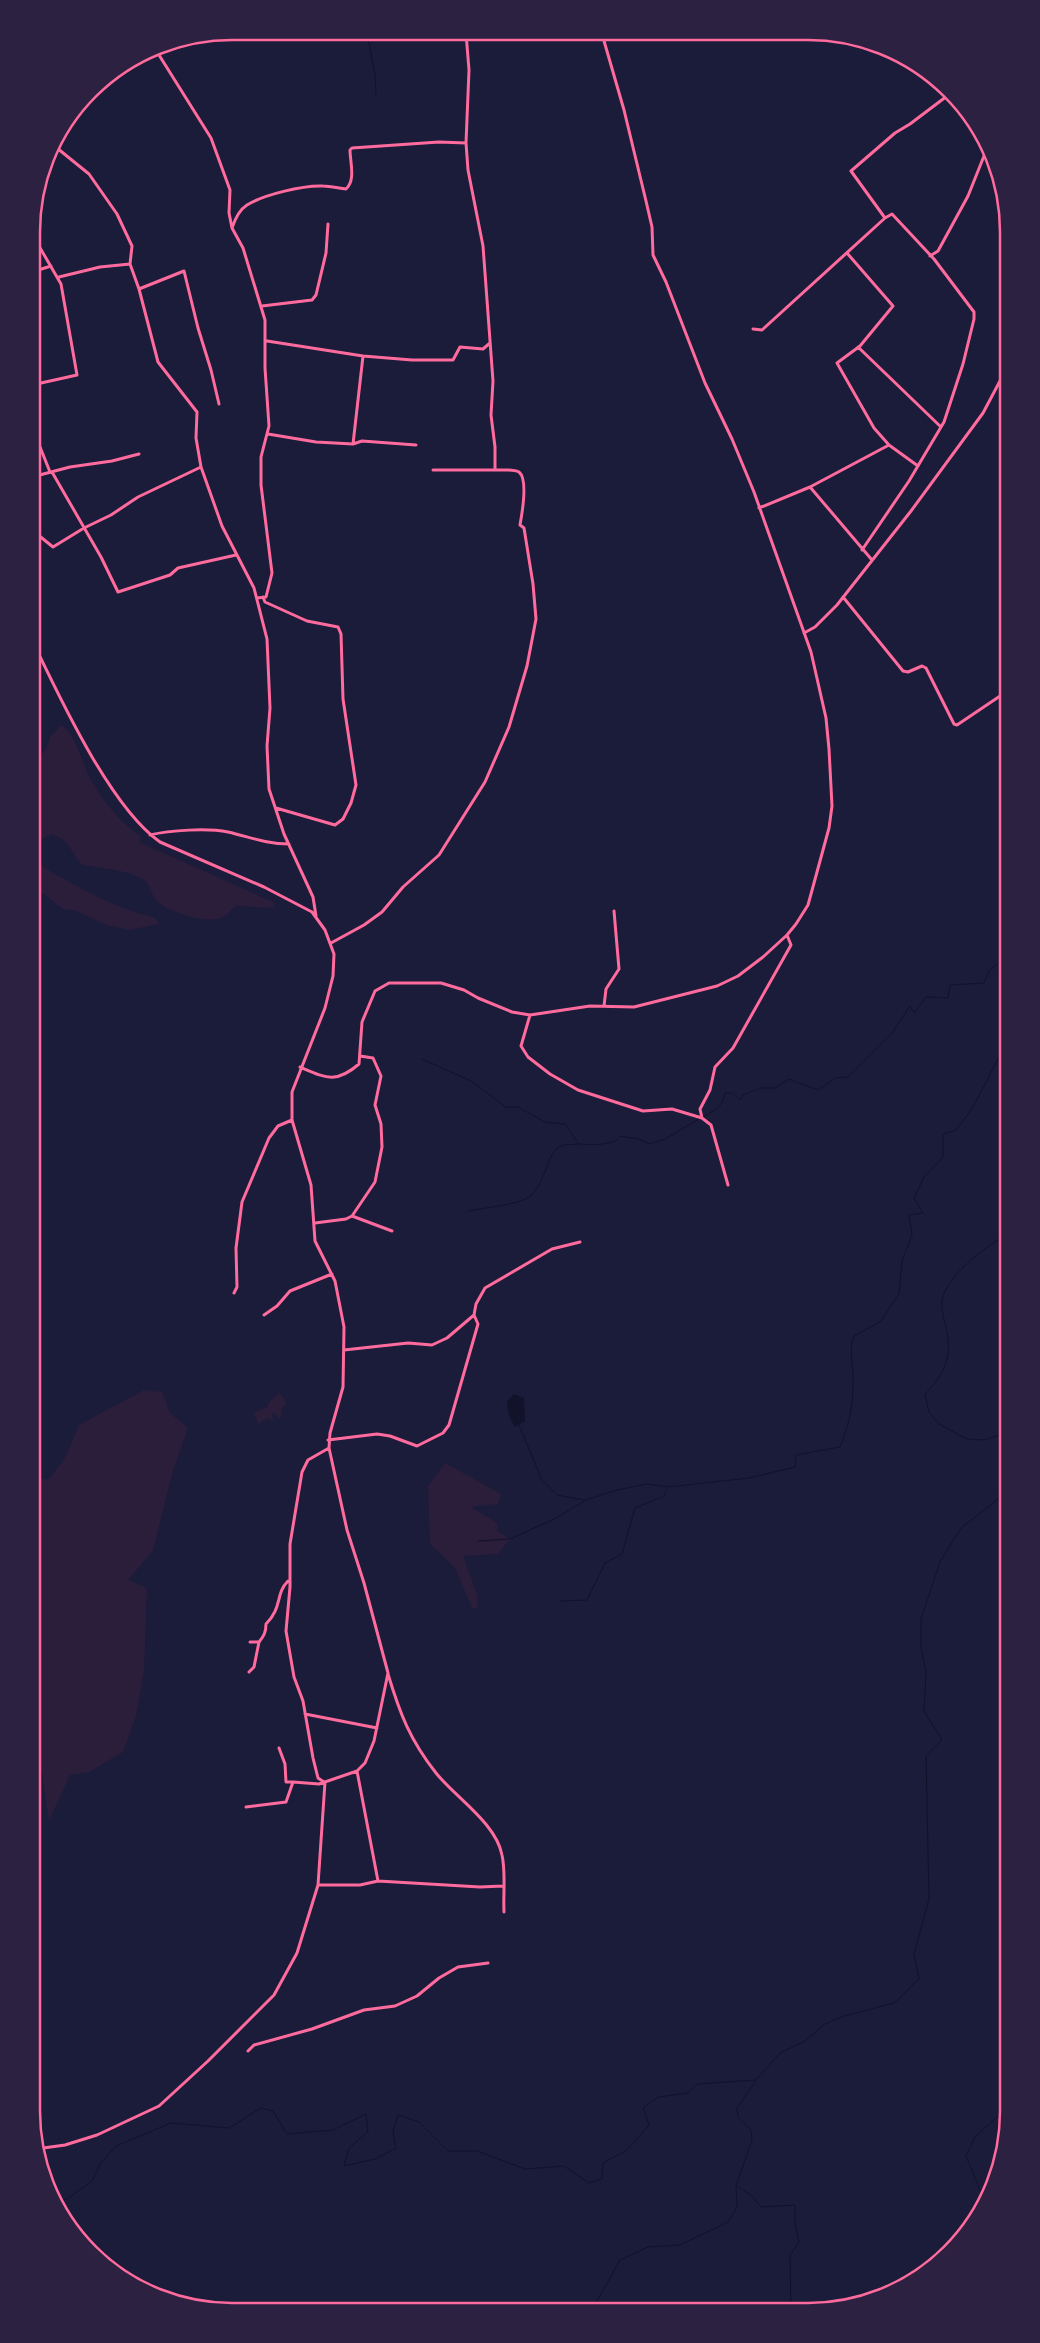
<svg xmlns="http://www.w3.org/2000/svg" width="1040" height="2343" viewBox="0 0 1040 2343" font-family="'Exo 2',sans-serif">
<style>
.green{fill:#2a1e3b}
.water{fill:#12122b}
.lines{fill:none;stroke-linecap:round;stroke-linejoin:round}
.stream{stroke:#12122b;stroke-width:1}
.minor{stroke:#ff6b9d;stroke-width:3}
.rim{fill:none;stroke:#ff6b9d;stroke-width:2.5}
</style>
<rect width="100%" height="100%" fill="#1b1b3a"/>
<path class="green" d="M61,725C75,732 84,768 92,782C103,801 122,824 141,836L139,842L271,901L275,903L272,908L236,906C231,910 227,916 221,918C206,924 167,912 156,900C150,893 151,883 141,878C123,869 100,869 81,864L65,841L52,834L43,838L32,830V770L46,748L50,737Z
M32,859C58,878 122,912 154,917L159,924L130,930L106,925L77,911L63,909L32,885Z
M144,1390L162,1392L170,1413L188,1428L172,1474L153,1551L128,1580L147,1588L144,1672L136,1716L123,1752L89,1772L70,1775L49,1821L42,1772L31,1755V1476L48,1480L65,1458L79,1425Z
M279,1393L284,1398L286,1405L281,1409L282,1411L280,1419L272,1412L273,1420L268,1418L258,1424L254,1412L268,1407V1403Z
M445,1463L501,1494L498,1504L471,1507L497,1523V1531L510,1539L498,1554L463,1556L477,1594L478,1608H472L455,1568L430,1544L428,1486Z"/>
<path class="water" d="M514,1394L524,1398L525,1421L515,1427L509,1416L507,1401Z"/>
<g class="lines">
<path class="stream" d="M367,32L375,75L376,95
M422,1059L471,1081L506,1107H518L545,1122L565,1124L579,1144C593,1145 603,1145 616,1141L620,1136L639,1139L649,1144L665,1139L699,1119
M703,1117C715,1110 722,1108 725,1093H732L740,1100L743,1095L760,1088H775L789,1079L818,1090L835,1078L848,1077L892,1033L910,1006L914,1013L926,997L948,998L950,985L984,983L989,971L1009,953
M468,1211C482,1208 518,1205 529,1197C545,1185 547,1154 559,1147C563,1144 572,1145 578,1144
M519,1425L542,1480L557,1495L584,1500
M1008,1442L1003,1434L984,1440L967,1439L939,1424L929,1412L925,1394C940,1379 951,1362 948,1339C947,1326 941,1315 942,1301C944,1278 989,1243 1009,1234
M1008,1516L998,1499L1008,1465
M478,1541L510,1539L556,1518L586,1500L617,1490L647,1484L668,1487L749,1478L795,1467L796,1455L840,1447C849,1423 853,1409 853,1382C854,1366 848,1352 854,1336L881,1321L899,1294L902,1261L912,1235L909,1215L923,1213L914,1198L924,1177L943,1157V1134L956,1130L973,1107L999,1057L1009,1024
M560,1601L587,1600L605,1563L622,1554L635,1508L664,1496L667,1489
M737,2186L751,2195L761,2207L795,2205V2224L799,2242L790,2255L791,2312
M55,2201L67,2199L92,2181L100,2164L116,2146L171,2123L229,2128L261,2108L273,2111L287,2134L333,2130L366,2114L368,2132L349,2148L344,2166L375,2159L396,2148L393,2132L398,2115L419,2122L448,2151H477L525,2169L564,2166L589,2183L602,2179L603,2163L627,2150L649,2125L643,2108L658,2097L688,2093L697,2084L756,2080L780,2053L805,2041L825,2024L844,2016L894,2003L919,1979L914,1954L929,1899L926,1756L942,1740L924,1711L926,1673L921,1647V1619L940,1562L960,1529L998,1499
M985,2202L966,2156L975,2137L1008,2107
M592,2310L620,2260L648,2247L680,2245L728,2222L737,2207L736,2186L752,2140L751,2130L738,2117L737,2108L756,2081"/>
<path class="minor" d="M242,31L244,34
M466,33L469,70L466,143L468,170L483,246L493,381L491,415L495,447V470
M154,47L211,138L230,190L229,213L232,228L243,248L265,320V368L269,426L261,457V485L272,573L266,597L257,598
M52,144L89,174L117,214L132,246L130,264L139,289L158,362L197,412L196,438L201,467L222,526L254,588L267,639L270,708L267,746L269,789L284,834L313,897L316,916
M232,228C235,219 239,210 247,205C263,195 303,185 323,186C330,186 338,188 346,189C356,180 350,162 350,150L352,148L439,142L466,143
M847,253L893,306L860,346L837,363L874,428L889,445L918,466
M930,256L938,251L968,196L988,146
M32,272L51,266
M59,277L100,267L130,264
M139,289L184,271L198,328L211,370L219,404
M262,306L312,300L316,295L326,253L328,224
M753,329L762,330L885,218L851,171L895,133L910,124L951,93
M267,341L363,356L412,360H453L460,347L483,349L490,343
M858,347L941,427
M32,385L77,375L61,284L32,234
M32,427L50,472
M268,434L316,442L353,444L362,441L416,445
M353,444L363,356
M52,472L101,557L118,592L170,575L178,568L236,555
M32,477L70,467L112,461L139,454
M810,487L872,560
M759,508L810,487L889,445
M32,530L53,547L84,528L111,515L138,497L201,467
M862,550L909,481L944,422L963,364L974,319V312L934,259L892,214L885,218
M263,597L265,602L307,621L338,627L341,634L343,699L356,785L351,803L343,819L335,825L276,808
M843,597L903,671L908,672L922,666L926,668L954,724L957,725L1009,690
M804,633L815,627L837,605L911,511L983,413L1009,364
M32,640C59,696 110,807 160,842L264,887L312,912L325,930L334,954L333,976L325,1008L292,1092V1120L311,1185L315,1241L335,1281L344,1327L343,1387L330,1433L329,1448L347,1530L364,1583L388,1673L374,1741L365,1763L357,1771L319,1784L293,1782L286,1802L246,1807
M150,835C170,830 208,828 228,832C250,837 266,844 289,844
M331,943L364,925L382,912L403,887L439,855L485,782L509,727L527,666L536,619L533,584L524,528L520,525C522,514 528,479 519,472C515,470 510,470 506,470H433
M604,1006L606,989L619,969L614,911
M530,1015L521,1046L528,1057L550,1074L578,1090L643,1111L672,1109L702,1118
M300,1067C326,1078 336,1084 359,1064L362,1022L375,991L389,983H441L464,990L478,998L512,1012L530,1015L590,1006L634,1007L717,986L738,976L763,957L787,935L796,924L808,905L829,828L832,806L829,749L826,718L811,652L754,492L732,439L705,383L666,282L653,255L652,227L646,201L624,110L602,34
M728,1185L711,1125L702,1118L700,1109L710,1090L715,1067L733,1048L791,945L787,935
M352,1216L392,1231
M315,1223L346,1219L352,1216L375,1182L382,1147L381,1124L375,1105L381,1076L373,1058L360,1056
M234,1293L237,1287L236,1248L242,1202L269,1138L278,1126L292,1120
M264,1315L277,1306L290,1291L332,1274
M344,1350L408,1343L432,1345L447,1338L474,1315
M328,1440L377,1434L390,1436L417,1446L443,1433L449,1425L478,1324L474,1315L476,1304L485,1288L552,1249L580,1242
M250,1642H259C264,1636 266,1632 266,1624C283,1607 275,1594 288,1581
M249,1672L254,1667L259,1642
M388,1674C400,1714 410,1740 436,1773C455,1797 496,1823 502,1855C506,1873 503,1894 504,1912
M305,1714L377,1728
M279,1748L285,1764L286,1782H293
M357,1771L378,1881
M324,1782L318,1778L313,1758L303,1701L294,1677L286,1631L290,1587V1544L302,1472L308,1460L329,1448
M318,1885H360L378,1881L480,1887L503,1886
M248,2051L254,2045L312,2029L364,2010L395,2006L417,1996L439,1978L458,1967L488,1963
M36,2149L65,2145L97,2135L159,2106L208,2061L274,1995L297,1953L318,1885L325,1782"/>
</g>
<path d="M0 0H1040V2343H0ZM232 40H808A192 192 0 0 1 1000 232V2111A192 192 0 0 1 808 2303H232A192 192 0 0 1 40 2111V232A192 192 0 0 1 232 40Z" fill="#2d2142" fill-rule="evenodd"/>
<path class="rim" d="M232 40H808A192 192 0 0 1 1000 232V2111A192 192 0 0 1 808 2303H232A192 192 0 0 1 40 2111V232A192 192 0 0 1 232 40Z"/>
</svg>
